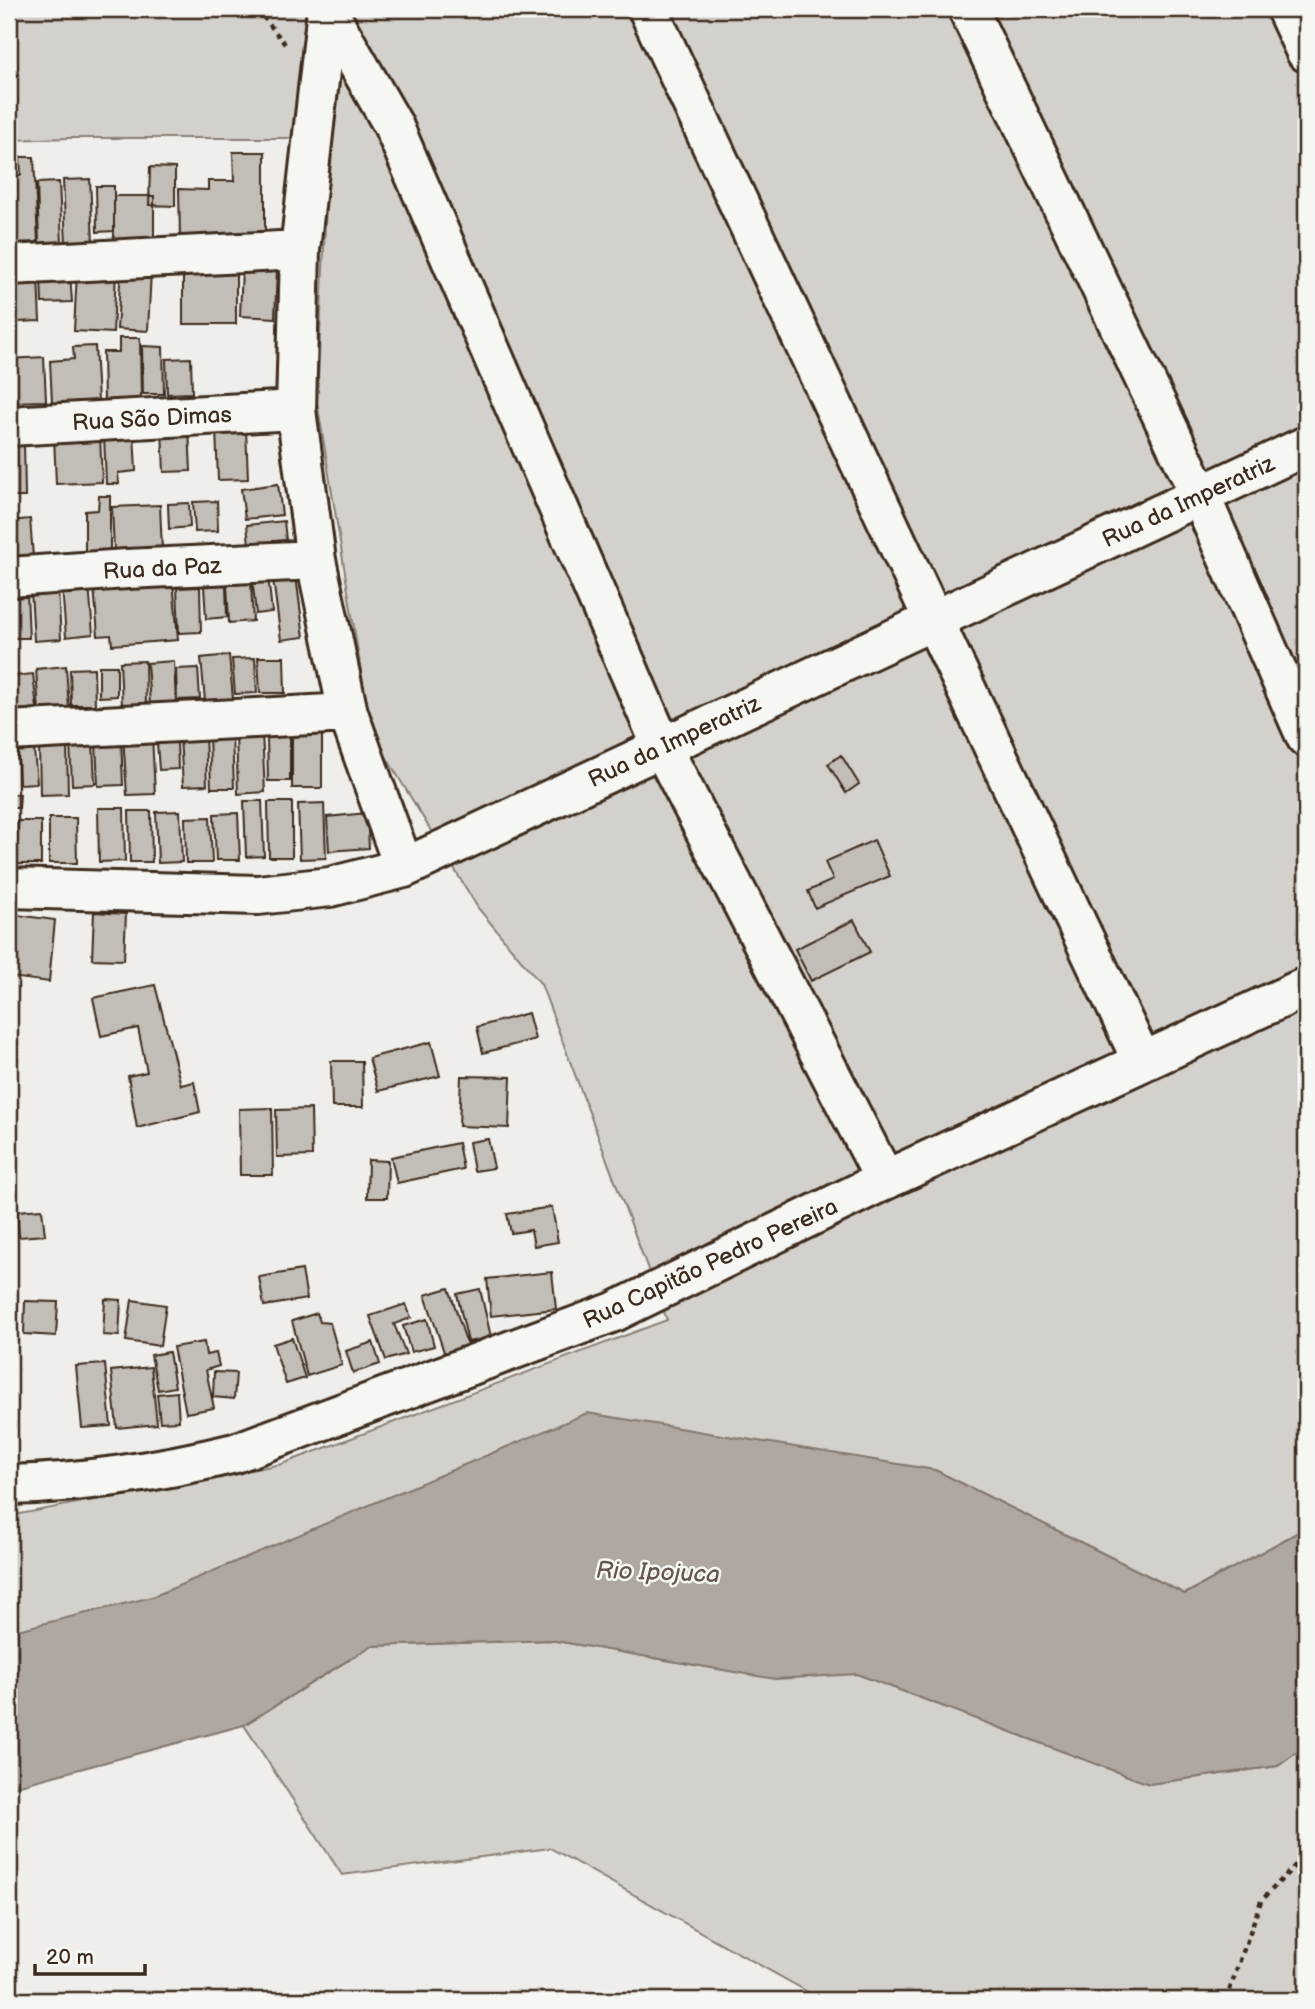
<svg xmlns="http://www.w3.org/2000/svg" width="1315" height="2009" viewBox="0 0 1315 2009" font-family="'Balsamiq Sans',sans-serif">
<style>
.green{fill:#d4d1cc;stroke:#887e75;stroke-width:2}
.water{fill:#afa8a1;stroke:#81766d;stroke-width:2}
.building{fill:#c2bdb7;stroke:#3b2a1e;stroke-width:2}
.lines{fill:none;stroke-linecap:round;stroke-linejoin:round}
.minor-casing{stroke:#3b2a1e;stroke-width:44}
.path{stroke:#3b2a1e;stroke-width:4.5;stroke-dasharray:5 5;stroke-linecap:butt}
.minor{stroke:#f6f6f2;stroke-width:38}
.labels{text-anchor:middle;stroke-width:5;stroke-linejoin:round;paint-order:stroke}
.street-label{font-size:23px;fill:#3b2a1e;stroke:#f6f6f2}
.water-label{font-size:24px;font-style:italic;fill:#64564c;stroke:#f6f6f2}
</style>
<rect width="100%" height="100%" fill="#efeeea"/>
<filter id="ink" filterUnits="userSpaceOnUse"><feTurbulence type="fractalNoise" baseFrequency=".0143" numOctaves="2"/><feDisplacementMap in="SourceGraphic" scale="14" xChannelSelector="R" yChannelSelector="G"/><feConvolveMatrix kernelMatrix="1 2 1 2 8 2 1 2 1" color-interpolation-filters="sRGB"/></filter>
<g filter="url(#ink)">
<path class="green" d="M9,9H1306V1528L1185,1594L935,1470L152,1597L9,1639V1516L282,1464L667,1320L541,984L478,908L371,732L317,401L329,138H68L9,140Z
M550,1640L737,1672L857,1674L1149,1784L1278,1766L1306,1746V2000H815L808,1992L550,1848L342,1875L244,1725L371,1646Z"/>
<path class="water" d="M587,1413L935,1470L1185,1594L1306,1528V1746L1278,1766L1149,1784L857,1674L775,1679L550,1640L371,1646L244,1725L9,1788V1632L152,1597Z"/>
<path class="building" d="M233,152H265V235L180,237L179,189L208,190V181H234Z
M20,157H34L38,242L9,243V175H21Z
M150,167L175,168V206L149,205Z
M90,179L93,243L66,244L63,180Z
M59,182L62,242L39,243L37,183Z
M96,186H114V231L97,232Z
M114,196H154V240H114Z
M183,265L236,272V324H183Z
M121,268L151,270L148,331L117,329Z
M242,268L277,269L275,318L240,316Z
M77,271L116,272L113,333L74,331Z
M70,273L72,302L42,303L41,275Z
M9,276H13L15,326H9Z
M38,278L40,321L17,322L15,279Z
M119,338H140L141,400L104,401L103,352H119Z
M95,346L98,401L52,403L50,361L74,359L73,347Z
M142,346L163,347L164,394H143Z
M44,357L46,401L9,402V359Z
M191,358L192,393L167,394L166,359Z
M189,428L191,471L164,472L162,430Z
M246,428L248,479L218,480L216,429Z
M134,433L136,471L118,473L119,484H106L104,435Z
M100,435L102,482L56,484L54,436Z
M9,441H24L25,497H9Z
M278,484L282,515L245,519L241,489Z
M99,496H110V554H85V511L98,510Z
M217,501L218,531L195,532L193,502Z
M189,503L190,527L169,529L168,504Z
M160,505L162,550L114,551L112,507Z
M30,519L33,557L9,559V521Z
M284,521L286,540L249,544L247,525Z
M268,575L272,612L256,614L252,577Z
M296,576L304,637L281,640L273,579Z
M173,580L178,640L112,645L111,635L98,636L94,586Z
M251,583L253,621L229,623L227,584Z
M89,584L93,634L66,637L62,587Z
M226,585L227,617L206,619L204,586Z
M200,587L201,632L179,633L177,588Z
M58,589L61,639L34,641L31,591Z
M27,593L29,638H9V594Z
M229,655L233,699L205,701L201,658Z
M258,657H284L285,693H260Z
M255,658L257,693L235,694L232,659Z
M145,661L146,705H122L120,662Z
M174,661L176,703L150,705L147,663Z
M66,666L69,709L39,712L36,669Z
M99,666H117V696L99,697Z
M94,668L95,705H71L70,669Z
M198,668L200,699L177,700L176,669Z
M33,674L37,708L17,710L14,676Z
M10,678L13,718L9,719V679Z
M322,731V788H292V732Z
M262,732L265,792L238,794L236,733Z
M205,734L207,785L183,786L180,736Z
M152,735L155,794L127,795L123,736Z
M232,735L234,788H211L209,736Z
M267,737H290V781H268Z
M121,739L123,785L98,786L96,741Z
M177,741L178,769L159,770L157,743Z
M93,742L95,784L72,785L70,743Z
M67,745L68,794L40,795L39,746Z
M17,749H34L37,783L19,784Z
M841,755L859,784L846,793L828,764Z
M9,794H20L19,808H9Z
M244,801H262L264,856L246,857Z
M268,802H292V857H269Z
M324,803L326,858L300,859L298,804Z
M98,808H124L125,861L99,862Z
M129,811H151L152,862H130Z
M180,811L182,862L158,863L156,812Z
M238,813L240,860H216L214,814Z
M367,813L369,848L329,851L327,817Z
M210,817L212,863H186L185,818Z
M49,818H76L77,863H49Z
M9,820H13L15,863H9Z
M17,821H41V864H17Z
M874,840L890,876L815,908L808,891L833,880L825,862Z
M94,912L126,914L124,960L92,959Z
M17,915L55,920L49,982L10,977Z
M854,920L870,952L811,981L795,949Z
M155,985L181,1085L194,1082L200,1112L137,1128L128,1076L147,1072L138,1028L101,1036L93,998Z
M528,1013L535,1039L483,1053L477,1027Z
M431,1042L440,1076L378,1091L369,1058Z
M331,1061H362L363,1107H332Z
M461,1076L511,1077L509,1128L459,1126Z
M272,1108L273,1175H240L239,1109Z
M311,1109L312,1156L277,1157L276,1110Z
M488,1139L494,1168L474,1171L469,1142Z
M458,1143L463,1169L397,1183L391,1157Z
M368,1160L388,1161L387,1198H367Z
M552,1207L558,1242L534,1246L531,1230L511,1233L507,1214Z
M42,1209L45,1235L19,1237L17,1211Z
M302,1270L307,1299L264,1306L259,1277Z
M552,1272L556,1309L491,1316L487,1279Z
M449,1288L469,1351L446,1358L425,1295Z
M480,1289L491,1337L468,1342L457,1294Z
M105,1299L121,1300L119,1336L103,1335Z
M132,1300L166,1305L160,1346L126,1341Z
M25,1301L58,1302L56,1336L24,1334Z
M406,1304L411,1318L394,1324L406,1354L386,1360L370,1316Z
M317,1313L320,1322L330,1323L342,1365L307,1376L292,1321Z
M427,1319L434,1346L411,1352L403,1326Z
M292,1338L305,1378L286,1384L273,1344Z
M204,1342L206,1355L216,1353L219,1366L206,1370L214,1408L186,1413L173,1347Z
M373,1342L380,1364L353,1373L346,1351Z
M169,1352L175,1387L158,1390L151,1355Z
M105,1364L111,1426L82,1428L76,1366Z
M151,1367L157,1424L117,1428L111,1371Z
M214,1372L236,1373L234,1399L213,1397Z
M177,1392L179,1421L160,1422L157,1394Z"/>
<g class="lines">
<defs>
<path id="minor" d="M327,9L300,250L296,410L316,560L348,713L404,868
M648,9L933,619L1142,1061
M968,9L1200,495L1306,737
M1286,9L1306,52
M327,10L393,125L662,747L885,1180
M9,265L300,250
M9,426L296,410
M9,577L127,569L316,560
M9,731L348,713
M9,888L258,895L330,887L404,868L1306,446
M9,1485C85,1483 161,1471 235,1453L614,1312L885,1180L1306,987"/>
</defs>
<use href="#minor" class="minor-casing"/>
<path class="path" d="M257,9L285,44
M1226,2000L1261,1901L1306,1854"/>
<use href="#minor" class="minor"/>
</g>
</g>
<g class="labels">
<g class="street-label">
<text transform="translate(152 418) rotate(-3)" y="8">Rua São Dimas</text>
<text transform="translate(1188 501) rotate(-25)" y="8">Rua da Imperatriz</text>
<text transform="translate(162 568) rotate(-3)" y="8">Rua da Paz</text>
<text transform="translate(674 741) rotate(-25)" y="8">Rua da Imperatriz</text>
<text transform="translate(710 1263) rotate(-25)" y="8">Rua Capitão Pedro Pereira</text>
</g>
<g class="water-label">
<text transform="translate(658 1572) rotate(2)" y="8">Rio Ipojuca</text>
</g>
</g>
<rect width="1315" height="2009" fill="none" stroke="#f6f6f2" stroke-width="35"/>
<rect x="18" y="18" width="1280" height="1974" fill="none" stroke="#3b2a1e" stroke-width="2.5" filter="url(#ink)"/>
<path d="M35 1964v10h110v-10" fill="none" stroke="#3b2a1e" stroke-width="3.5"/>
<text x="46" y="1964" font-size="21" fill="#3b2a1e" stroke="#f6f6f2" stroke-width="5" paint-order="stroke">20 m</text>
</svg>
